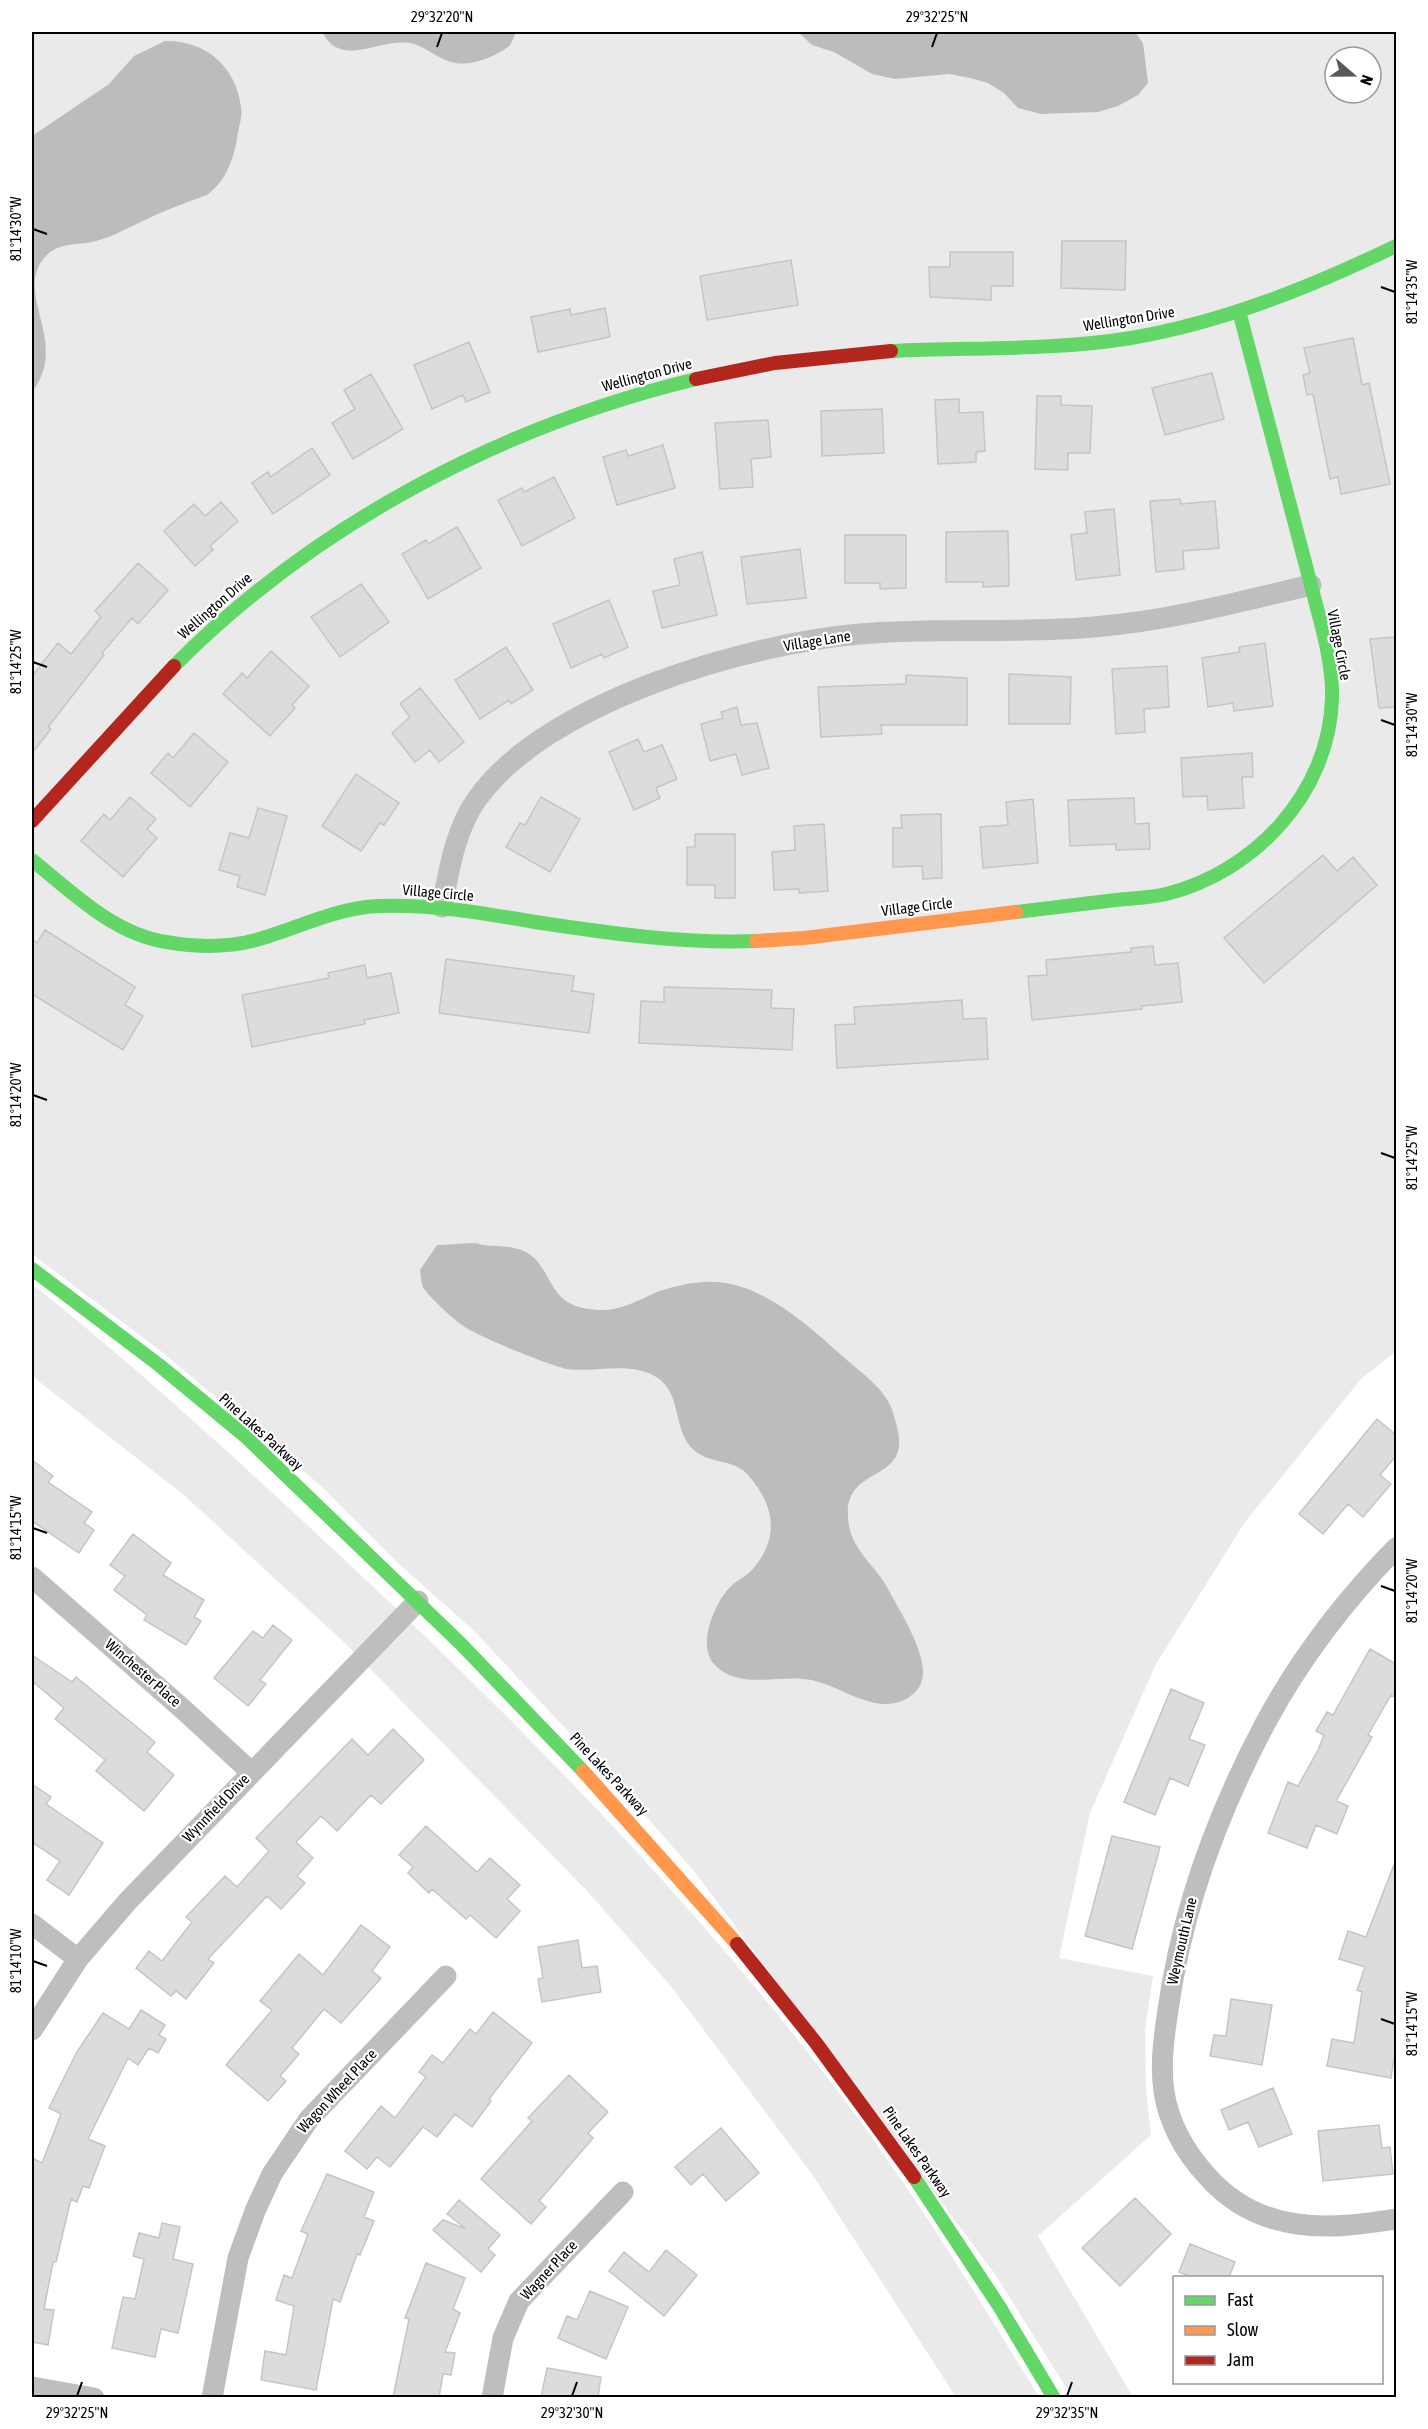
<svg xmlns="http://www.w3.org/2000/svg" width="1428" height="2429" viewBox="0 0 1428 2429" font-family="'Asap Condensed',sans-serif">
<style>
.green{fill:#eaeaea;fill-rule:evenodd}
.water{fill:#bcbcbc}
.building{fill:#dcdcdc;stroke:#c5c5c5;stroke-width:1.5}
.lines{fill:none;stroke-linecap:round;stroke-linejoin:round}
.street{stroke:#bebebe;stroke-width:21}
.fast{stroke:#63d668;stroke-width:14}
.slow{stroke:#ff974d;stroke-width:14}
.jam{stroke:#b3261e;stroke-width:14}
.ticks{fill:none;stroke:#000;stroke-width:2}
.labels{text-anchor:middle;stroke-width:4.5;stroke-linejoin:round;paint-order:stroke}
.street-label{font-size:15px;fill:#000;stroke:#fff}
.neatline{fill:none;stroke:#000;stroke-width:2}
.ticks-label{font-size:15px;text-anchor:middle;fill:#000}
</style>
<rect width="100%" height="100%" fill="#fff"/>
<path class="green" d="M32,32H1396V1351L1361,1379L1245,1522L1156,1664L1090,1813L1059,1958L1153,1976L1145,2031L1146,2088L1151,2135L1038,2236L1133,2397H1072L995,2274L694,1871L615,1781L473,1630L401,1566L321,1486L162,1352L32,1254ZM1335,57H1371V93H1335Z
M32,1284C137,1367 235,1458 333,1549C511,1715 682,1888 830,2081C907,2181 973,2289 1039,2397H956L812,2174L670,1985L587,1891L346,1644L185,1496L32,1376Z"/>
<path class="water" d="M322,32H516C514,36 512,44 508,47C495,57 471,66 456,63C440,61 428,48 414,44C381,35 343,71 322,32Z
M798,32H1135L1143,43L1148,83L1138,95L1118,106L1098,112L1041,114L1018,108L1004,93L988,83L970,78L949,74L895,79L872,74L834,52L812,45Z
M165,41C205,40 236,66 241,107C243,117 238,129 237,139C233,161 225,182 207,195C185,203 163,211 143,221C126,229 110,238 92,242C76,245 60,243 48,254C9,291 72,340 32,392V136L109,84L134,56Z
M475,1243C491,1248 509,1244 524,1251C556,1267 543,1308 599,1310C620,1311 636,1301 655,1293C669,1287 688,1283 704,1282C759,1278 810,1327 848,1361C863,1374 880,1386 889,1403C893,1410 895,1420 897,1427C913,1489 834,1460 850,1530C856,1553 876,1567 887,1587C898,1609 935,1663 919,1687C912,1699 896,1705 883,1704C855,1702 831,1681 803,1679C774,1676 736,1689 714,1664C697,1645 714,1604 730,1587C735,1581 744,1578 750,1572C780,1540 776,1507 748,1475C735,1459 710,1464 695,1451C672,1432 683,1396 658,1378C631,1360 597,1373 567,1369C551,1366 480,1337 465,1327C456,1322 427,1295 423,1287C421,1282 421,1276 420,1270L437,1245Z"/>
<path class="building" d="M1062,241H1126L1125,290L1061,288Z
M950,252H1013V286H991V300L930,297L929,267H950Z
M791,260L798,305L707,320L700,276Z
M605,308L610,337L538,352L531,317L570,309L571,315Z
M1353,338L1362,385L1369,383L1390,484L1341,494L1338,477L1330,479L1313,394L1307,395L1303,375L1310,373L1304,348Z
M469,342L490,392L466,402L463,395L432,409L414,365Z
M1212,373L1224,419L1165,435L1152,388Z
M371,374L403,429L353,459L332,423L355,409L344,390Z
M1037,396H1061V405L1092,406L1090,453H1068V470L1035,469Z
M959,399V413L983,412L985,451L976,452V462L938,464L935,400Z
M882,409L884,453L822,456L821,411Z
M768,420L771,457L751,459L753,487L720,489L715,423Z
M663,445L675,488L617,505L603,457L626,450L628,456Z
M312,448L330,475L273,514L252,483L268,472L270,477Z
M554,477L575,518L522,546L498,500L522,488L524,492Z
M1180,499L1181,504L1215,501L1219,548L1183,551L1184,569L1156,572L1150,501Z
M221,502L238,521L210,546L213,550L195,566L164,531L194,504L205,516Z
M1114,509L1120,575L1076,580L1071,535L1087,533L1085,512Z
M457,527L481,568L428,599L402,554L426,540L428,544Z
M1008,531L1009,586L983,587V582H946V532Z
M845,535H906V588L880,589V583H845Z
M800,549L806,598L747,604L741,557Z
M702,552L717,615L662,628L653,591L680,585L674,559Z
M138,563L168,590L138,624L132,618L102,653L104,655L48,727L51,729L32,753V676L58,643L71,654L101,617L95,611Z
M361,584L389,622L340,657L311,617Z
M609,600L628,647L604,658L602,654L571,668L553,624Z
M1396,637V707L1379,708L1370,639Z
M1265,643L1273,706L1234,711L1233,703L1208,707L1202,658L1240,652L1239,647Z
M506,647L533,690L511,704L509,700L480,719L455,680Z
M271,651L309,686L292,705L295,708L270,736L223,694L242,673L247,678Z
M1167,666L1169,707L1144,709L1145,732L1116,734L1112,669Z
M1009,674L1071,677L1070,724H1009Z
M906,675L967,678V725H881L882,734L821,737L818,687L906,684Z
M420,688L464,742L439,762L430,750L415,762L392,733L410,717L400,704Z
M737,707L741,725L757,723L769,768L742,775L736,754L710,761L701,724L723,718L721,712Z
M194,733L228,762L190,807L151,773L168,753L173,758Z
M638,739L644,752L662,745L677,779L656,788L660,798L634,810L609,752Z
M1252,753L1253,777H1242L1244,808L1208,810L1207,796L1183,797L1181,758Z
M356,774L399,803L384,825L380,823L361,851L322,826Z
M130,797L156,819L147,829L157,838L123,877L81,841L104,814L110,820Z
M541,797L580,819L550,872L506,847L520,823L525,825Z
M1134,798L1135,824L1149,823L1150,849L1116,850V844L1070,846L1068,800Z
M1033,799L1038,863L983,868L980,827L1008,825L1006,802Z
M258,808L287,816L265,895L237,887L240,876L219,870L230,833L249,838Z
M941,814L942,878L923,879L922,866L893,867V828H902L901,815Z
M824,824L828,891L799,893V889L774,890L772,852L795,850L794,826Z
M695,834H735V898H715V885H687V847H695Z
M1323,855L1337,871L1353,857L1377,885L1264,983L1224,938Z
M45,930L135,987L125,1005L143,1016L123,1050L32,994V939L37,943Z
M1153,946L1155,965L1178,963L1182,1002L1142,1006V1009L1032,1020L1028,976L1047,975L1046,960L1131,952V948Z
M446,959L574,976L572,991L594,994L589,1033L439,1013Z
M365,965L367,978L391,973L399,1013L364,1020L365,1024L252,1047L242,995L329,978L328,973Z
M664,987L772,990L771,1008L794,1009L792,1050L639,1043L641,1001L664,1002Z
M962,1000L963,1019L986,1018L988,1059L837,1068L835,1025L855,1024L854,1007Z
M1377,1419L1396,1435V1456L1380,1475L1391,1484L1363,1517L1348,1504L1323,1534L1299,1514Z
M32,1460L53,1476L48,1482L92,1512L84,1523L94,1530L79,1553L32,1521Z
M133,1534L171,1563L163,1575L204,1600L194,1617L201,1621L186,1645L144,1620L147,1615L114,1590L125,1576L110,1565Z
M273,1625L292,1640L260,1680L266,1684L248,1706L214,1678L253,1631L263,1638Z
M1370,1649L1396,1664V1698L1391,1695L1368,1735L1372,1737L1336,1801L1348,1806L1337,1834L1316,1825L1307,1848L1268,1833L1288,1782L1298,1786L1318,1750L1324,1735L1316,1731L1327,1712L1333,1715Z
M32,1655L72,1682L76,1677L155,1742L147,1752L174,1775L144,1811L96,1771L105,1760L55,1719L64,1708L32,1681Z
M1171,1689L1204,1703L1189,1739L1205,1745L1188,1786L1170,1778L1155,1815L1124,1802Z
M393,1729L424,1760L381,1804L371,1795L337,1831L321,1816L296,1842L313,1858L297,1876L305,1883L281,1909L267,1896L208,1959L214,1963L186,1999L176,1991L171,1996L136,1968L149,1951L162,1961L192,1922L186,1917L225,1876L237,1887L269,1851L256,1838L352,1739L368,1755Z
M32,1784L51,1797L46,1804L103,1843L69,1895L47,1880L60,1861L32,1842Z
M426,1826L477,1872L490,1858L520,1885L507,1899L520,1911L496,1938L470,1915L466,1919L432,1889L429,1893L408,1873L413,1867L399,1855Z
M1112,1836L1160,1847L1132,1949L1085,1936Z
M1395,1862L1396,2045L1391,2078L1327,2066L1332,2039L1354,2043L1362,1992L1357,1990L1365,1967L1339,1959L1348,1931L1366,1937Z
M361,1925L390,1947L372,1971L381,1978L341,2023L324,2009L292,2048L299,2054L280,2076L286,2081L268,2101L226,2065L272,2010L260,2001L299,1954L323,1975Z
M578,1940L582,1968L597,1966L601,1992L542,2002L538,1979L543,1978L538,1947Z
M1231,1999L1272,2005L1262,2065L1210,2056L1214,2035L1226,2036Z
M141,2010L165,2025L159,2035L166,2039L158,2053L149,2048L138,2065L128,2058L88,2139L105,2146L89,2188L83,2186L77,2202L71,2199L56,2262H53L44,2309L54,2310L48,2345L32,2342V2158L42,2163L61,2114L49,2108L77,2052L103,2013L129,2029Z
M493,2012L532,2043L489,2099L491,2101L472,2127L455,2114L437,2137L423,2127L390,2167L377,2157L367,2169L345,2151L381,2106L395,2118L426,2077L419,2072L432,2055L443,2063L470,2029L476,2034Z
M569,2075L608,2112L588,2133L593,2138L539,2201L546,2207L531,2224L481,2179L532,2121L528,2118Z
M1273,2088L1292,2134L1259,2147L1248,2122L1229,2130L1221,2110Z
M1379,2125L1382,2148L1390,2147L1393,2174L1323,2181L1318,2131Z
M721,2128L759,2173L726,2201L703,2174L691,2185L675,2167Z
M327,2174L374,2192L364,2217L374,2221L360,2255L357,2254L340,2302L333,2299L316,2390L261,2380L265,2351L286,2355L294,2306L276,2300L284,2275L292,2278L308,2234L301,2231Z
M1135,2198L1171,2234L1120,2286L1082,2248Z
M459,2200L500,2235L488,2249L495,2255L481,2272L433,2230L443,2220L466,2229L447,2214Z
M162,2223L180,2227L173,2259L193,2264L178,2333L161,2329L155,2357L112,2348L123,2297L135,2299L144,2259L133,2256L139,2233L159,2238Z
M1190,2244L1235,2262L1229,2277H1192L1179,2272Z
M666,2250L697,2275L664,2316L609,2271L624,2252L649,2272Z
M426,2263L465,2278L453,2309L460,2313L445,2352L455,2353L451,2375L443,2374L439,2397H393L409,2319L405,2318Z
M590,2291L628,2307L606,2359L558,2338L567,2316L577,2320Z
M547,2368L601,2377L598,2397H541Z"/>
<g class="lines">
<path class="street" d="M442,907C449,870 455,830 477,799C546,702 746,644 859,634C938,627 1016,634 1094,627C1168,621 1239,602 1311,585
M1396,1548C1346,1599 1300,1659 1266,1722C1218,1812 1182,1909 1168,2010C1164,2036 1160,2065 1164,2092C1169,2123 1185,2152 1207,2176C1230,2202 1261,2219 1297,2224C1330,2229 1364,2224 1396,2219
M32,1577L185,1711L251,1772
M32,1924L78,1959
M32,2030L78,1959L127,1902L418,1601
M32,2387L94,2398
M212,2398L238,2258L255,2211L272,2174L309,2119L446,1976
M492,2398L503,2338L519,2301L623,2192"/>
<path class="fast" d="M891,351C971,347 1052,351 1131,338C1224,322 1311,287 1396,246
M174,666C315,524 502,426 696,379
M32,860C72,892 113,934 166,942C195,947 227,948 256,940C296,929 335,908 378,906C431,904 483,913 535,922C608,933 682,944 756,941
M1016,912C1050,908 1083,904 1116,900C1132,898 1150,898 1166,894C1255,872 1329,793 1332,699C1333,675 1328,651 1322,627L1239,311
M32,1269L159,1365L245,1436L461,1644L583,1771
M914,2177L999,2306L1054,2398"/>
<path class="slow" d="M756,941L804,938L1016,912
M583,1771L737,1944"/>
<path class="jam" d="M696,379L775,363L891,351
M32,821L174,666
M737,1944L816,2043L914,2177"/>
</g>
<path class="ticks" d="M437,47L442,33M932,47L937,33M33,229L47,234M1381,287L1395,292M33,662L47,667M1381,720L1395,725M33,1095L47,1100M1381,1153L1395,1158M33,1528L47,1533M1381,1586L1395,1591M33,1961L47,1966M1381,2019L1395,2024M77,2396L82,2382M572,2396L577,2382M1067,2396L1072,2382"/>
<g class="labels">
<g class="street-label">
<text transform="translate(1129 319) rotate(-9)" y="5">Wellington Drive</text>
<text transform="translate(647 375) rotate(-15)" y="5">Wellington Drive</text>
<text transform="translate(215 606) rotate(-41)" y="5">Wellington Drive</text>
<text transform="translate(817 641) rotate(-9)" y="5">Village Lane</text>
<text transform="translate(1339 645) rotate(79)" y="5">Village Circle</text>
<text transform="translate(438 893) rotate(5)" y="5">Village Circle</text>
<text transform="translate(917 907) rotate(-7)" y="5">Village Circle</text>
<text transform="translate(261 1432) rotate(42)" y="5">Pine Lakes Parkway</text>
<text transform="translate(143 1673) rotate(41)" y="5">Winchester Place</text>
<text transform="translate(609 1774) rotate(47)" y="5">Pine Lakes Parkway</text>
<text transform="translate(216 1808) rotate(-46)" y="5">Wynnfield Drive</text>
<text transform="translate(1182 1941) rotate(-77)" y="5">Weymouth Lane</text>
<text transform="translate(337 2091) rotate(-47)" y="5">Wagon Wheel Place</text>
<text transform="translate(917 2152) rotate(55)" y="5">Pine Lakes Parkway</text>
<text transform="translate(549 2270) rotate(-47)" y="5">Wagner Place</text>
</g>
</g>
<rect width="1428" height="2429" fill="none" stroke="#ffffff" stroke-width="66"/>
<rect x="1173" y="2276" width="210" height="108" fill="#ffffff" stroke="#999999" stroke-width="1.5"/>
<rect x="1185" y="2296" width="30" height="9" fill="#63d668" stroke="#999999" stroke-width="1.5"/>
<text x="1227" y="2306" font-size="18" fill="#000000">Fast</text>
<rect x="1185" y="2326" width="30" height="9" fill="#ff974d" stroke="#999999" stroke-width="1.5"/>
<text x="1227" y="2336" font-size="18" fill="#000000">Slow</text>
<rect x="1185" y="2356" width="30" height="9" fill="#b3261e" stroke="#999999" stroke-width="1.5"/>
<text x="1227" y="2366" font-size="18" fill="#000000">Jam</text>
<g transform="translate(1353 75) rotate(110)"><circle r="28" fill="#ffffff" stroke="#999999" stroke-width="1.5"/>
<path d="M0-4.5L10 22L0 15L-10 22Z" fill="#595959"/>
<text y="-9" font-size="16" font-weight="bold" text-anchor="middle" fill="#000000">N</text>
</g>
<rect x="33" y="33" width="1362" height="2363" class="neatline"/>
<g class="ticks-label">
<text x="442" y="22">29°32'20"N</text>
<text x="937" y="22">29°32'25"N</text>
<text transform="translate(16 229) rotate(-90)" y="5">81°14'30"W</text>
<text transform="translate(1412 292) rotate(-90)" y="5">81°14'35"W</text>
<text transform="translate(16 662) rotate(-90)" y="5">81°14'25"W</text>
<text transform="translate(1412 725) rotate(-90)" y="5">81°14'30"W</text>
<text transform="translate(16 1095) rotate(-90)" y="5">81°14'20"W</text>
<text transform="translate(1412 1158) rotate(-90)" y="5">81°14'25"W</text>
<text transform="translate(16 1528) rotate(-90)" y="5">81°14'15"W</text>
<text transform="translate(1412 1591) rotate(-90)" y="5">81°14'20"W</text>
<text transform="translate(16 1961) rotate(-90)" y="5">81°14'10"W</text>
<text transform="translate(1412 2024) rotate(-90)" y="5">81°14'15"W</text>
<text x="77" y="2418">29°32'25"N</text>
<text x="572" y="2418">29°32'30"N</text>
<text x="1067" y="2418">29°32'35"N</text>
</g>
</svg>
